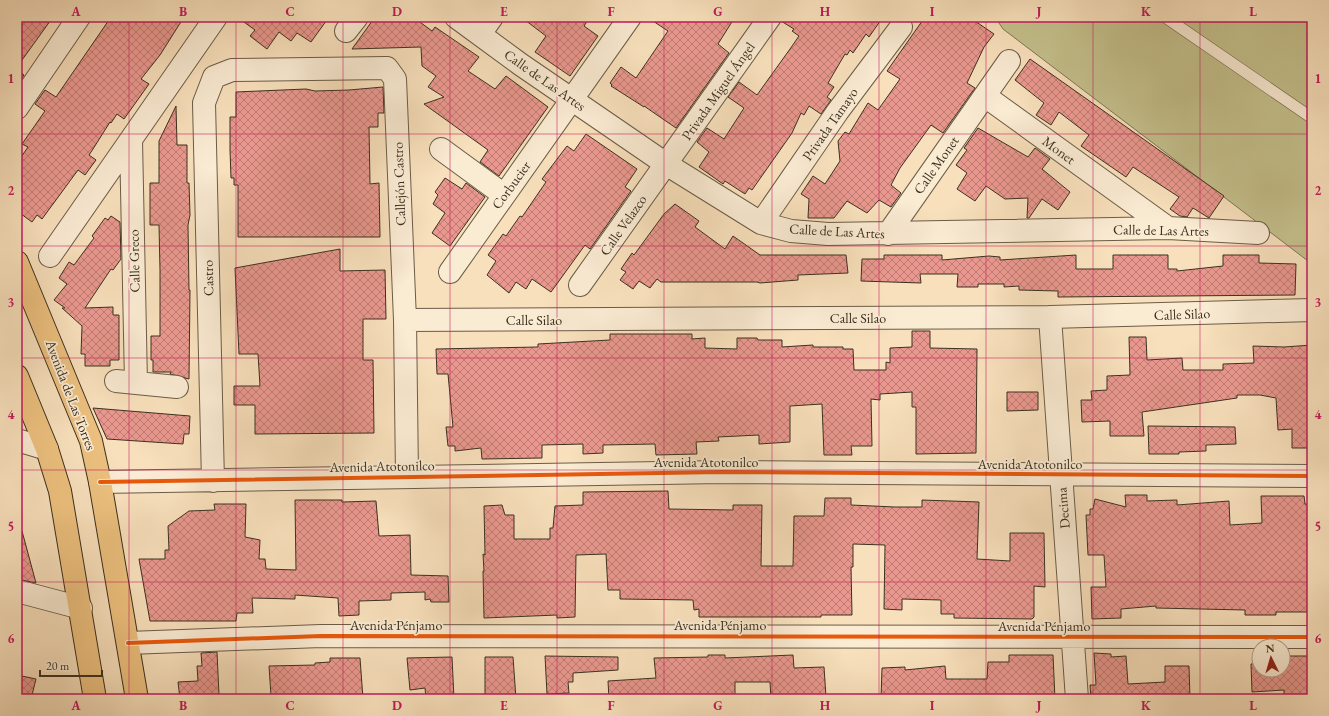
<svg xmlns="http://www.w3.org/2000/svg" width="1329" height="716" viewBox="0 0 1329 716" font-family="'EB Garamond',serif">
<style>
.green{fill:#c4c08c;stroke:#807856}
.building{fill:url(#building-cross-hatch);stroke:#3c3020}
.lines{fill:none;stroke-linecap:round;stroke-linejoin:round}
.lane-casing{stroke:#6b5c47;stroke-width:12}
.street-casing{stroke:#6b5c47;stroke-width:24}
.primary-casing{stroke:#3c3020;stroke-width:24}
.lane{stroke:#faebd3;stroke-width:11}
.street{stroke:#faebd3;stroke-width:22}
.primary{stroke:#ecc07e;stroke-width:22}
.cycleway-casing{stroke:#faebd3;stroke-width:6}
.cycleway{stroke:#e8590c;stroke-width:4}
.grid{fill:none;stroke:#c2185b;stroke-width:1;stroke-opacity:0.55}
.labels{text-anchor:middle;stroke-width:3.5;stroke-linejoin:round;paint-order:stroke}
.street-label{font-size:14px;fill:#3c3020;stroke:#faebd3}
.neatline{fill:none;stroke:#c2185b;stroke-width:1.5}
.grid-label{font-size:13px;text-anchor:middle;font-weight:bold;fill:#c2185b}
</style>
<defs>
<pattern id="building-cross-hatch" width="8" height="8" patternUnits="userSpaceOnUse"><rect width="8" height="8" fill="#ea988f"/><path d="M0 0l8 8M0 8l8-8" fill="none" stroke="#bf7c74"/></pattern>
</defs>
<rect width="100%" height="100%" fill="#f8e0bc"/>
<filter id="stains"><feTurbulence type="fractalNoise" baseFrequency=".005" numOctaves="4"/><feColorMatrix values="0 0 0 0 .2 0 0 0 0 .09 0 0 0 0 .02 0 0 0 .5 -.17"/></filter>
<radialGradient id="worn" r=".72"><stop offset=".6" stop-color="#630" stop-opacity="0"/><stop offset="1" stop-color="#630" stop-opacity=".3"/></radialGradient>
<path class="green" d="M995,17H1312V264L1003,29Z"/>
<path class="building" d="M17,17H53L17,67Z
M111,17H184L160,55L141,79L149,84L124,119L117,114L111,123L110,122L93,149L89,155L96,160L85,175L78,170L42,219L37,215L32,222L17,211V163L28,147L22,144L45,111L35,104L45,90L56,97Z
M237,17H329L311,42L297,33L291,41L279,32L267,49L250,36L255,30Z
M375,17H413L432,31L435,27L479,57L468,71L495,89L506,76L548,107L499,176L480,162L488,150L424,104L444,97L428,87L436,76L422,66L421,47L352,49Z
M521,17H590L584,26L598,36L570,76L535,52L546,36Z
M647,17H735L718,44L729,53L676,128L644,106V107L611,86L612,85L610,83L621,67L636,78L668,31Z
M782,17H883L869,37L866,34L853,53L850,50L847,55L845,54L828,83L834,87L827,97L831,100L821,114L809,106L804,115L801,113L792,133L752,190L749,188L745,194L725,181L723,184L699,167L709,152L697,142L707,128L724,139L744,108L728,97L739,82L757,95L790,49L799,36L792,31L794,29L781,21Z
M925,17H969L994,34L984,47L967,83L975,88L943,133L931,125L900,168L891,185L901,193L891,207L879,200L867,213L847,201L834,218H808L809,199L801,194L813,176L825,184L840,161L838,141L845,132L849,134L868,103L878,110L900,79L887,71Z
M1030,59L1224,196L1209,218L1193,208L1187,217L1180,216L1170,209L1179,197L1133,167L1126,177L1081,146L1089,135L1059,112L1051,125L1036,115L1044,103L1015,80Z
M17,70L24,75L17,86Z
M383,87L384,113H378V127H369L370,184L379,183L380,237H238V185H234V178H231L230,150V117H236V92L306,89L315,91L349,90Z
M176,106L177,145H187V183H189L190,215L188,225L189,290H190L189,379L170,374L171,372H153V360H151V336H160V270L159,225H150V183H159V141Z
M978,128L1028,157L1035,148L1050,159L1042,169L1070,192L1058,210L1042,199L1029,218H1027L1028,198L1005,199L986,186L975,201L957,189L967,173L956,165L967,150L964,148Z
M586,134L637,169L625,187L631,191L590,249L585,245L551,292L532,279L526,289L516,282L509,293L487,275L496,261L488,255L503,234L506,236L520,216L522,217L546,182L542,179L567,146L574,151Z
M445,178L462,189L466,183L485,197L450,246L432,233L445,213L433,204L438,195L435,192Z
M675,204L699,221L695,227L725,249L733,236L760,255H846L848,273L798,275V280L760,283L757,282H661L657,279L650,288L639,281L633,289L620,280L626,272L621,269L632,253L634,255L664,214Z
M111,216L120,222L121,259L113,270L111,269L85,308L113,307V315H119V360H110V366H85V354H81L82,326L62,308H65L54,300L67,284L59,278L69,262L74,265L94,238L92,236L105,218L108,220Z
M340,249V271L385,270L386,319H363V360H373L374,433L255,434V405H234V386H260L258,354H239L235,268Z
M884,255H942V260L989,256L1000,257V260L1076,255V269H1113V255H1168V269H1177V271L1223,266V255H1259V263L1296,264L1295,295L1058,297V291L1019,290V286L1004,287V284H978V287H957L958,274H920L921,283L861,281L862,259H884Z
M912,331H930V348L977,349L976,453L916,454V407H912V392L880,394V400L871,399L872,446H851L852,455H824L822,404L790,406V442L759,444V435L718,437L719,441L696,442L697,454L656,455L655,444L603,445V453L583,454V444L542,445V458L482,459L481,448L455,451V446H448L446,427H453L448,374H437L436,349L538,347V344L610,340V334H692V339L705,338V348L737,349V338H757L758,340H782V347L813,345V347H843V349H853L854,370H886V362L890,363V348L912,347Z
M1129,337H1146L1147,360L1182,358L1183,370H1223V364L1254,363L1253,346L1284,347L1312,345V448H1292V429L1278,430L1276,398L1260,395H1237V398L1142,412L1144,436H1110V421L1082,422L1081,400H1092L1091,391L1107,390V376L1130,375Z
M1007,392H1038V410L1007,411Z
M93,408L190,416L189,434H184L183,444L107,439Z
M1148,426L1235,427L1236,444L1206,445V451L1179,452V454H1149Z
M668,491L669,509L733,510V505H762L761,566H793L794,516H824L825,498H851V505L895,507H922V500L979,502L977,559L1010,561V533H1044L1045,587L1034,586V617L1032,619L954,618V614H941V600L902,599V610L884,609L885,545L853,544V567H851L852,615H821V617H699V609L694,610L693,600L620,599V590H608L606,554L576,555L575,617L557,618V615L484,618L483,571H484L483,554L485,555L484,506L502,505L505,515H514V539H550V528H553L555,506L583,505V492Z
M1125,495H1147V501L1177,500V505L1229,501L1230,525L1262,523L1261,496H1304L1305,504L1312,505L1310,612H1276V615H1245V610L1156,608V606L1121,609V618L1092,619L1091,587H1106L1104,555H1088L1086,515H1090V509H1093L1095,499L1126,507Z
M295,500H342V502L376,501L379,536L410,535L411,575L448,576L449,602H431L430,599L425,600V592L391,593V600L359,601V615L339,616L338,598L295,595V599L252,598L253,613H237L236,621H150L139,559H165V550H169L168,526L189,511L215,510L214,504H246L245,537L260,540L259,559H265L266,569L296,570Z
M22,531L36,583L17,579V532Z
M217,652L219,695L180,699L178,682L198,681L197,666H202L201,653Z
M1094,653L1111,654V657L1126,656L1128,684L1165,682V666H1189L1190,699H1091L1090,685H1096Z
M708,655H725V658L793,655L794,668L824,667L826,697L771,699L770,682H735V699H609L608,681L656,678L654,658L708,657Z
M1009,655H1053L1055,699H881L882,668L905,667V670L945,666L946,679H987L988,662H1009Z
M545,656L618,657V670L573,673V682H568L569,693L547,694Z
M1283,656H1311L1312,699H1284V690L1252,692L1251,664L1259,663V670H1283Z
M452,657L454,699H426L425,688L410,690L407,658Z
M485,657H513L516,699H485Z
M330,658H360L363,699H295V696H271L269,666L315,665V663L330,662Z
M17,675L36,679L31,699H17Z"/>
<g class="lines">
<defs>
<path id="lane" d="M1165,17L1312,118"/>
<path id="street" d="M456,17L520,64L666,164L761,223L791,231L828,234L1168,228L1258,233
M346,31L357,17
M480,34L492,17
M985,96L1168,228
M17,108L79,17
M131,140L136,383
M441,149L504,195
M761,223L838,111L901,27
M888,234L1009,61
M50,256L216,17
M450,272L630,17
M580,285L770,17
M1050,317L1077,699
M405,320L1050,317L1312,310
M116,381L177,387
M17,440L47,449
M213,481L204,103L214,77L232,70L387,68L395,79L405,320L407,476
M100,482L722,472L1312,476
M17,591L81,608
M128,643L321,636L1312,637"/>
<path id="primary" d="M17,262L91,441L100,482L137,699
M17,376L47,449L60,491L95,699"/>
</defs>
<use href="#lane" class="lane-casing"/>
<use href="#street" class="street-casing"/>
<use href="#primary" class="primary-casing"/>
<use href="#lane" class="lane"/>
<use href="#street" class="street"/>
<use href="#primary" class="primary"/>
<defs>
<path id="cycleway" d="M100,482L722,472L1312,476
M128,643L321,636L1312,637"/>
</defs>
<use href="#cycleway" class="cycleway-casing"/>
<use href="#cycleway" class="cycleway"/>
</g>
<path class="grid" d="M129,17V699M236,17V699M343,17V699M450,17V699M557,17V699M664,17V699M772,17V699M879,17V699M986,17V699M1093,17V699M1200,17V699M17,134H1312M17,246H1312M17,358H1312M17,470H1312M17,582H1312"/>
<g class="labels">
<g class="street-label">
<text transform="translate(545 80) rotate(35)" y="5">Calle de Las Artes</text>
<text transform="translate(718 91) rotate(-55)" y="5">Privada Miguel Ángel</text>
<text transform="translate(830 124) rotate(-55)" y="5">Privada Tamayo</text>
<text transform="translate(1059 150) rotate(36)" y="5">Monet</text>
<text transform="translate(936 165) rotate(-55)" y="5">Calle Monet</text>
<text transform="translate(399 184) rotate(-92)" y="5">Callejón Castro</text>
<text transform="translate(511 185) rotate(-54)" y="5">Corbucier</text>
<text transform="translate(623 225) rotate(-55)" y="5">Calle Velazco</text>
<text transform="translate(1161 230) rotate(1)" y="5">Calle de Las Artes</text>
<text transform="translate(837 231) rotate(3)" y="5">Calle de Las Artes</text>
<text transform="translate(134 261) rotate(-91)" y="5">Calle Greco</text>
<text transform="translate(208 278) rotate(-91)" y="5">Castro</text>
<text transform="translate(1182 314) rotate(-2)" y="5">Calle Silao</text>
<text x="858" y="323">Calle Silao</text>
<text x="534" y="325">Calle Silao</text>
<text transform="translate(71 395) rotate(69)" y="5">Avenida de Las Torres</text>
<text x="706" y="467">Avenida Atotonilco</text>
<text x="1030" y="469">Avenida Atotonilco</text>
<text transform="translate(382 466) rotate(-1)" y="5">Avenida Atotonilco</text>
<text transform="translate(1063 508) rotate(-95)" y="5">Decima</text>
<text x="396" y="630">Avenida Pénjamo</text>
<text x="720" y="630">Avenida Pénjamo</text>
<text x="1044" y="631">Avenida Pénjamo</text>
</g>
</g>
<rect width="1329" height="716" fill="none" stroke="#f8e0bc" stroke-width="44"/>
<g transform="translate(1271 658) rotate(355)"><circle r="19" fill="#faebd3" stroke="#aea08b"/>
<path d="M0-3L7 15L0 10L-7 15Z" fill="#8f2418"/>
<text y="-6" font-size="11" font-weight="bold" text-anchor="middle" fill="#3c3020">N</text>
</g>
<path d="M40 670v6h62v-6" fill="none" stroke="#3c3020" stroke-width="2"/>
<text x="46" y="670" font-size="12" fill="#3c3020" stroke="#faebd3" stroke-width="3" paint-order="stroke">20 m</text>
<rect x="22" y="22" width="1285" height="672" class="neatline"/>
<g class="grid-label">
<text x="76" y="16">A</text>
<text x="183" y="16">B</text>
<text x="290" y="16">C</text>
<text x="397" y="16">D</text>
<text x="504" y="16">E</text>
<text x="611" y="16">F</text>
<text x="718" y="16">G</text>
<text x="825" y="16">H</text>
<text x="932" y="16">I</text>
<text x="1039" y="16">J</text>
<text x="1146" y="16">K</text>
<text x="1253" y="16">L</text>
<text x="11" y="83">1</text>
<text x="1318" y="83">1</text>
<text x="11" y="195">2</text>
<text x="1318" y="195">2</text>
<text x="11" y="307">3</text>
<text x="1318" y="307">3</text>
<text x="11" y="419">4</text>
<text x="1318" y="419">4</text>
<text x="11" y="531">5</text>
<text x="1318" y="531">5</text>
<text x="11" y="643">6</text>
<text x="1318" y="643">6</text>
<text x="76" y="710">A</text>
<text x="183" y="710">B</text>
<text x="290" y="710">C</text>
<text x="397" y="710">D</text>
<text x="504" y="710">E</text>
<text x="611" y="710">F</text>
<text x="718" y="710">G</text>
<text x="825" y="710">H</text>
<text x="932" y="710">I</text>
<text x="1039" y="710">J</text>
<text x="1146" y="710">K</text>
<text x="1253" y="710">L</text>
</g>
<rect width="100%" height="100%" filter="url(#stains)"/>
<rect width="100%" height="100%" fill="url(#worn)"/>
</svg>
